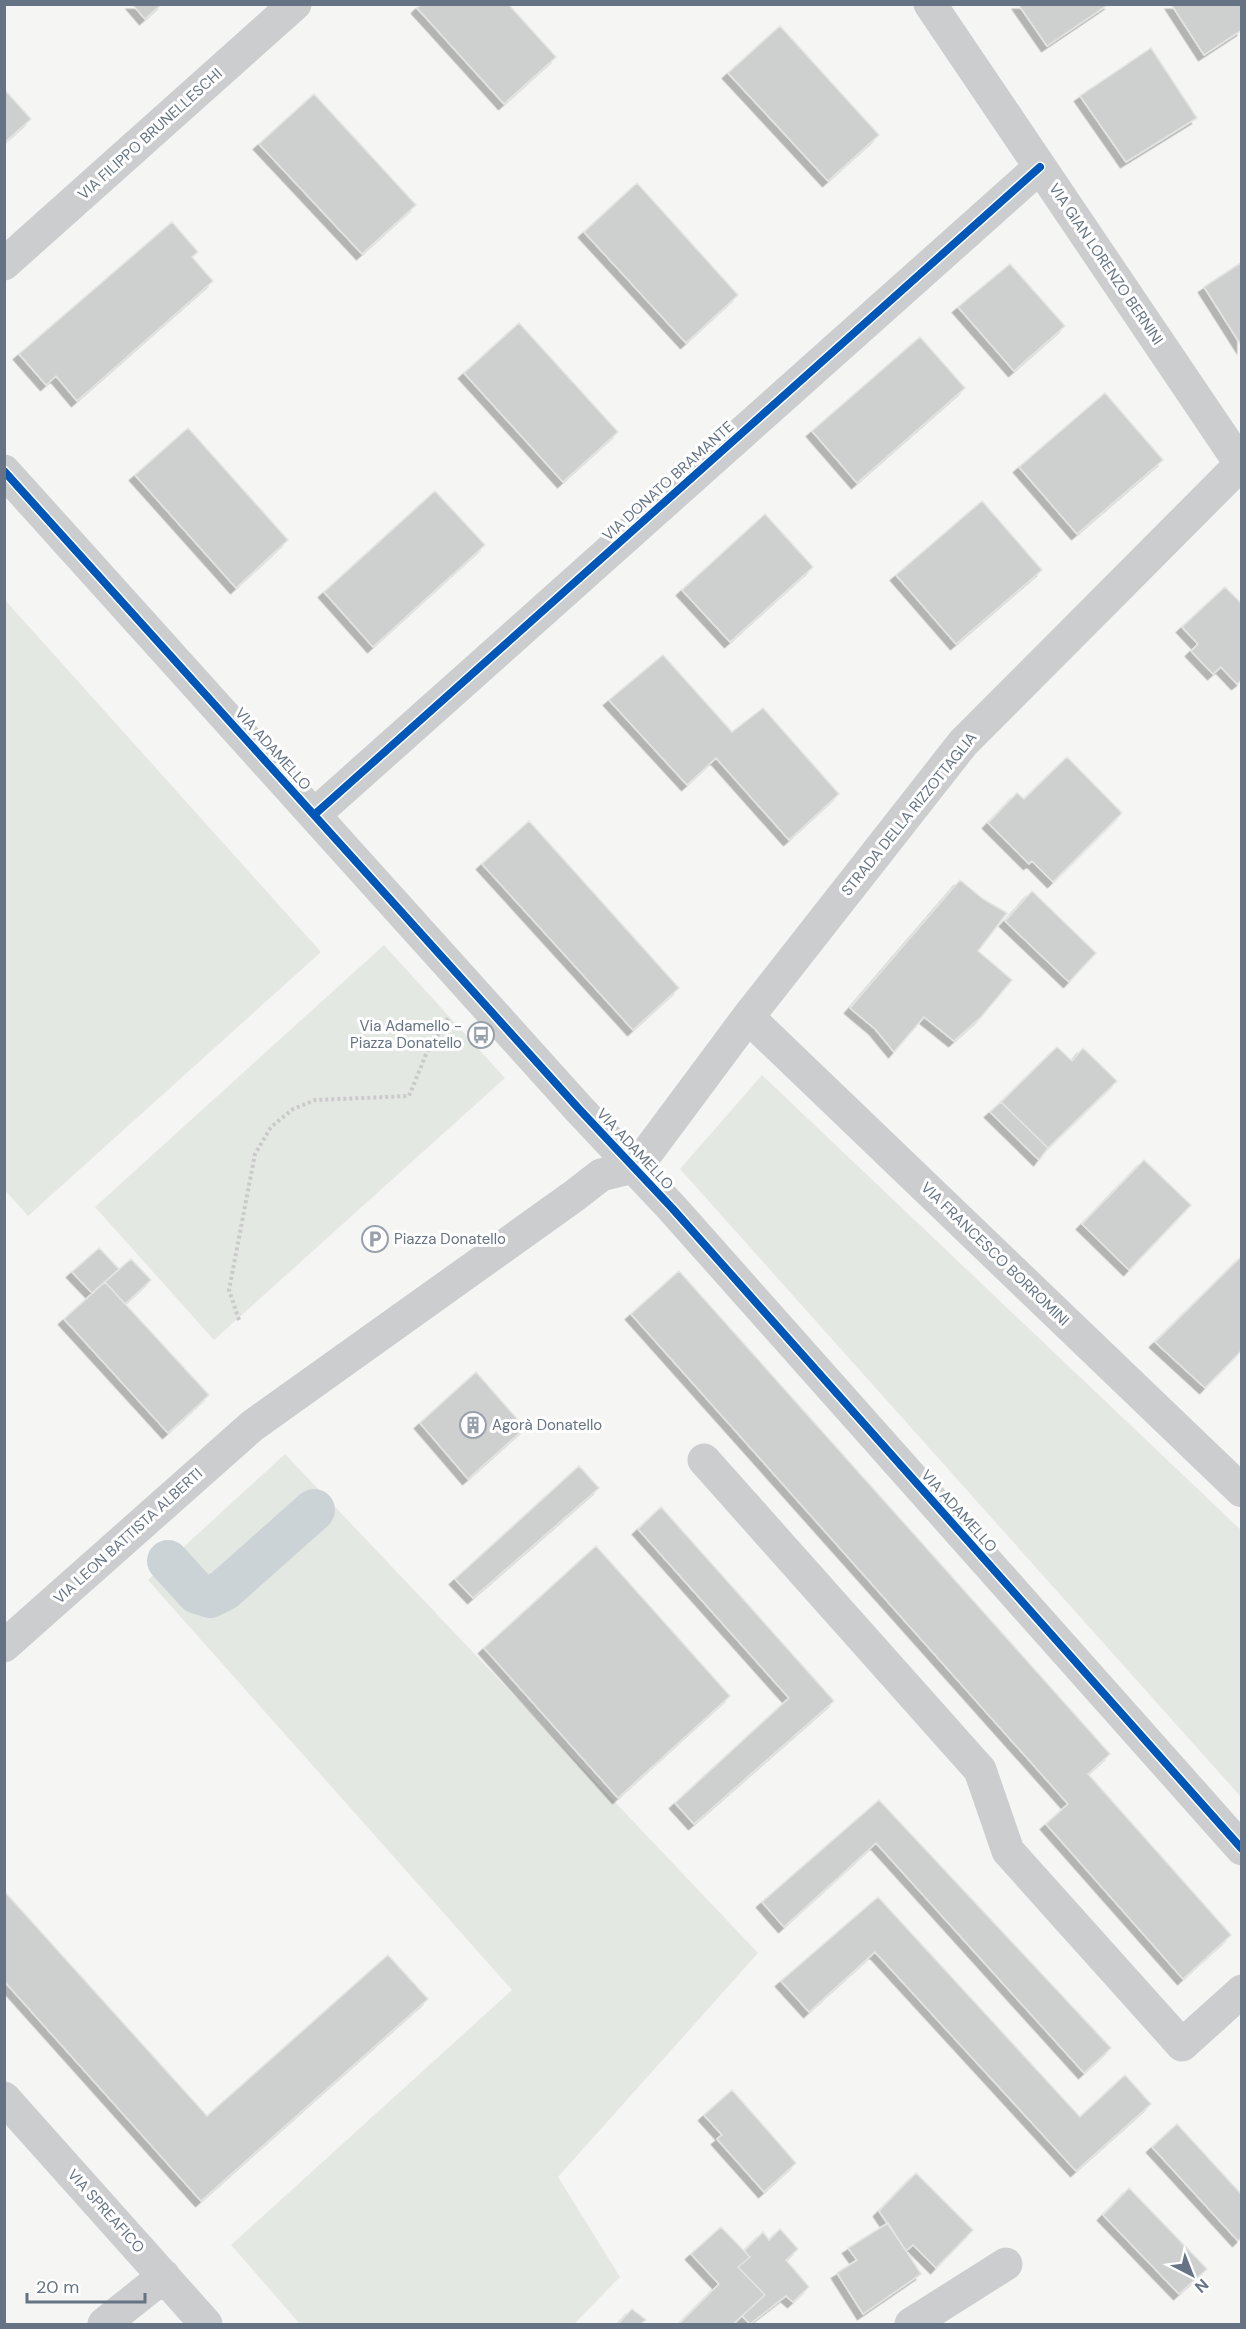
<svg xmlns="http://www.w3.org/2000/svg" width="1246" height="2329" viewBox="0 0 1246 2329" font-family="'DM Sans',sans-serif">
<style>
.green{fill:#e4e8e2}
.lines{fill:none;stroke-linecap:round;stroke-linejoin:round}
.canal{stroke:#ccd3d7;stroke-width:42}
.building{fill:#ced0d0;stroke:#e4e4e4;stroke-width:1.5;filter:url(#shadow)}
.path{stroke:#cacacb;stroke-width:4;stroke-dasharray:3 3;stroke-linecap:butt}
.minor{stroke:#cccdcf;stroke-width:33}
.cycleway-casing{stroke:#fff;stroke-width:11}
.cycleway{stroke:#0057b8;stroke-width:8}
.labels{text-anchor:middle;stroke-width:6;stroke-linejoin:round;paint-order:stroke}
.street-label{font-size:15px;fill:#657384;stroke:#fff}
.poi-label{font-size:15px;fill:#657384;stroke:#fff;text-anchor:start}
</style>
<defs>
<filter id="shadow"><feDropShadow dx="-5.5" dy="5.5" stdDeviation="0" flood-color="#0004"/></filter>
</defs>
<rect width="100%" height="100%" fill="#f5f5f4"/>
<path class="green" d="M5,600L321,952L28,1216L4,1189Z
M384,945L505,1078L214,1340L95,1207Z
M762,1075L1241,1530V1797L680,1169Z
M285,1454L758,1953L558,2177L620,2277L574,2324H300L231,2245L512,1990L148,1580L158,1570L190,1607L210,1614L231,1607L296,1549L274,1525L215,1582L203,1579L177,1553Z"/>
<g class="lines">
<path class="canal" d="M168,1561L197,1593L210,1597L224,1590L314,1510"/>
</g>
<path class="building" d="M132,4H162L145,19Z
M421,4H508L556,57L504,104L417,8Z
M1018,4H1109L1047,46Z
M1171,4H1242V30L1204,55Z
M780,26L879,135L828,181L728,73Z
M1151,48L1197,118L1126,162L1080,96Z
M4,89L31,119L4,143Z
M314,94L416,205L362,254L259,144Z
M637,183L738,295L686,343L584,232Z
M172,222L198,252L192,257L213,281L77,401L56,376L46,385L19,354Z
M1242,262V347L1204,287Z
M1010,264L1065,326L1014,371L958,307Z
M519,323L618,432L563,482L464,373Z
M920,337L965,388L857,483L812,431Z
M1105,393L1163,460L1077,534L1019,467Z
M188,428L288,540L236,588L135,475Z
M435,491L485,545L373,647L324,592Z
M982,501L1042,570L956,644L896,575Z
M765,514L813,567L730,642L682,590Z
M1225,587L1242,604V680L1237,684L1221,667L1213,674L1191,651L1198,644L1182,627Z
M663,655L732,732L763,708L839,794L789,840L716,758L687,785L609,700Z
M1067,757L1122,813L1053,882L1032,861L1029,864L988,823L1017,793L1024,799Z
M529,821L679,988L633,1030L482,864Z
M960,880L983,899L1007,913L978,951L1012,980L981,1017L954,1041L924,1017L894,1052L875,1029L850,1008Z
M1032,891L1096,953L1069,982L1005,921Z
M1057,1047L1072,1061L1083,1048L1117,1081L1048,1148L1001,1102Z
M1001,1102L1048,1148L1039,1160L990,1112Z
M1144,1160L1191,1205L1129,1270L1082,1224Z
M99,1248L119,1269L92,1293L72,1272Z
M1242,1256V1350L1205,1388L1155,1342Z
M131,1259L151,1280L125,1304L105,1282Z
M679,1271L1110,1754L1088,1774L1231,1935L1183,1979L1046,1824L1068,1804L631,1314Z
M105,1282L209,1395L168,1433L64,1319Z
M476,1372L525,1428L468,1479L420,1423Z
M579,1466L599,1488L473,1598L455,1579Z
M661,1507L834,1701L694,1824L675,1803L789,1698L638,1529Z
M596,1546L730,1696L618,1798L484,1648Z
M879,1800L1111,2048L1084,2073L876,1843L784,1927L762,1902Z
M4,1891L207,2116L388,1955L428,1999L201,2201L4,1981Z
M878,1897L1080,2117L1125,2075L1151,2104L1076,2171L875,1952L809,2012L781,1981Z
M732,2090L796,2163L764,2192L717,2139L722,2135L704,2115Z
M1177,2124L1242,2195V2237L1238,2241L1152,2147Z
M916,2173L973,2230L936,2268L913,2245L906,2251L879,2211Z
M1129,2188L1207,2269L1179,2294L1103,2215Z
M888,2223L921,2274L863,2314L837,2273L857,2260L848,2248Z
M721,2227L750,2257L738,2267L765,2295L733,2324H679L719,2284L691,2254Z
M780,2229L798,2249L786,2260L809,2287L793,2302L786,2296L750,2324L742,2316L765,2295L738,2267L750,2257L744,2251L763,2232L769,2240Z
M632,2309L646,2320L640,2324H618Z"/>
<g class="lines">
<path class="path" d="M239,1320L229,1290L255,1154L271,1127L293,1109L315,1100L409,1096L427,1052L449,1017"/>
<path class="minor" d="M930,4L1242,466
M4,264L295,4
M4,471L579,1109L672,1208L1242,1849
M314,815L1040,167
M748,1017L1242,1491
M633,1167L649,1150L748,1017L963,743L1242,463
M704,1460L980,1770L1008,1851L1182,2045L1242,1991
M4,1646L252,1426L574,1196L601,1175L633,1167
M4,2098L206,2324
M104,2324L164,2276
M911,2324L1006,2264"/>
<defs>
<path id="cycleway" d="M4,471L579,1109L672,1208L1242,1849
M314,815L1040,167"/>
</defs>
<use href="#cycleway" class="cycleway-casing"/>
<use href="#cycleway" class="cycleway"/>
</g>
<defs>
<symbol id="bus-ring" viewBox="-11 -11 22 22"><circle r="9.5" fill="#fff" stroke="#97a0ab" stroke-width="1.5"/><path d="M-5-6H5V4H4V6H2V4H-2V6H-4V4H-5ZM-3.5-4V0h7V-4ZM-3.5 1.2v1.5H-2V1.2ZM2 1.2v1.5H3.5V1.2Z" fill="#97a0ab"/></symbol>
<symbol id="parking-ring" viewBox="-11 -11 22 22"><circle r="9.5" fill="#fff" stroke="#97a0ab" stroke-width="1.5"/><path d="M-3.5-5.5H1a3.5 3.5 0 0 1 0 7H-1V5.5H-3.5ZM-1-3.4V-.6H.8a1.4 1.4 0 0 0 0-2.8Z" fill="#97a0ab"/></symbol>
<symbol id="building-ring" viewBox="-11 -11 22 22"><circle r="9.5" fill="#fff" stroke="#97a0ab" stroke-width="1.5"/><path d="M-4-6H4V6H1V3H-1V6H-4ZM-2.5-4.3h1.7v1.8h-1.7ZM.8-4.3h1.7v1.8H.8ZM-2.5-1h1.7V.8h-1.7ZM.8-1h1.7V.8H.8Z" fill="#97a0ab"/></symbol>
</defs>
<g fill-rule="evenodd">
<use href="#bus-ring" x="466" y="1020" width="30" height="30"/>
<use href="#parking-ring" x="360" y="1224" width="30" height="30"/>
<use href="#building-ring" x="458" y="1410" width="30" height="30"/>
</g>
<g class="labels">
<g class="street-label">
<text transform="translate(150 134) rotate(-42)" y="5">VIA FILIPPO BRUNELLESCHI</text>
<text transform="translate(1106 264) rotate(56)" y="5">VIA GIAN LORENZO BERNINI</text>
<text transform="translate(668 481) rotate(-42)" y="5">VIA DONATO BRAMANTE</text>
<text transform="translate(273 749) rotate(48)" y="5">VIA ADAMELLO</text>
<text transform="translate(909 814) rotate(-51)" y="5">STRADA DELLA RIZZOTTAGLIA</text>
<text transform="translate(635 1149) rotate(47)" y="5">VIA ADAMELLO</text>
<text transform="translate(995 1254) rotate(44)" y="5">VIA FRANCESCO BORROMINI</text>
<text transform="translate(959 1511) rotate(48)" y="5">VIA ADAMELLO</text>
<text transform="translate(128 1536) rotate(-42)" y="5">VIA LEON BATTISTA ALBERTI</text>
<text transform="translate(106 2211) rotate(48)" y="5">VIA SPREAFICO</text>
</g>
<g class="poi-label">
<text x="462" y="1031" text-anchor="end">Via Adamello -<tspan x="462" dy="17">Piazza Donatello</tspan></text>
<text x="394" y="1244">Piazza Donatello</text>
<text x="492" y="1430">Agorà Donatello</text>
</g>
</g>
<rect width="1246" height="2329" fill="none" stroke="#657384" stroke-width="12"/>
<g transform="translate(1192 2275) rotate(138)" stroke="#ffffff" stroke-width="4.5" paint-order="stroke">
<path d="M0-4.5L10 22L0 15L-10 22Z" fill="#657384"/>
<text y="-9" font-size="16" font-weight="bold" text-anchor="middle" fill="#657384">N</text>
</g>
<path d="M27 2293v9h118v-9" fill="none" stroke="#657384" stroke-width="3"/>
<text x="36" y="2293" font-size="18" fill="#657384" stroke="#ffffff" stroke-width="4.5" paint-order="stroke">20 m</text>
</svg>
